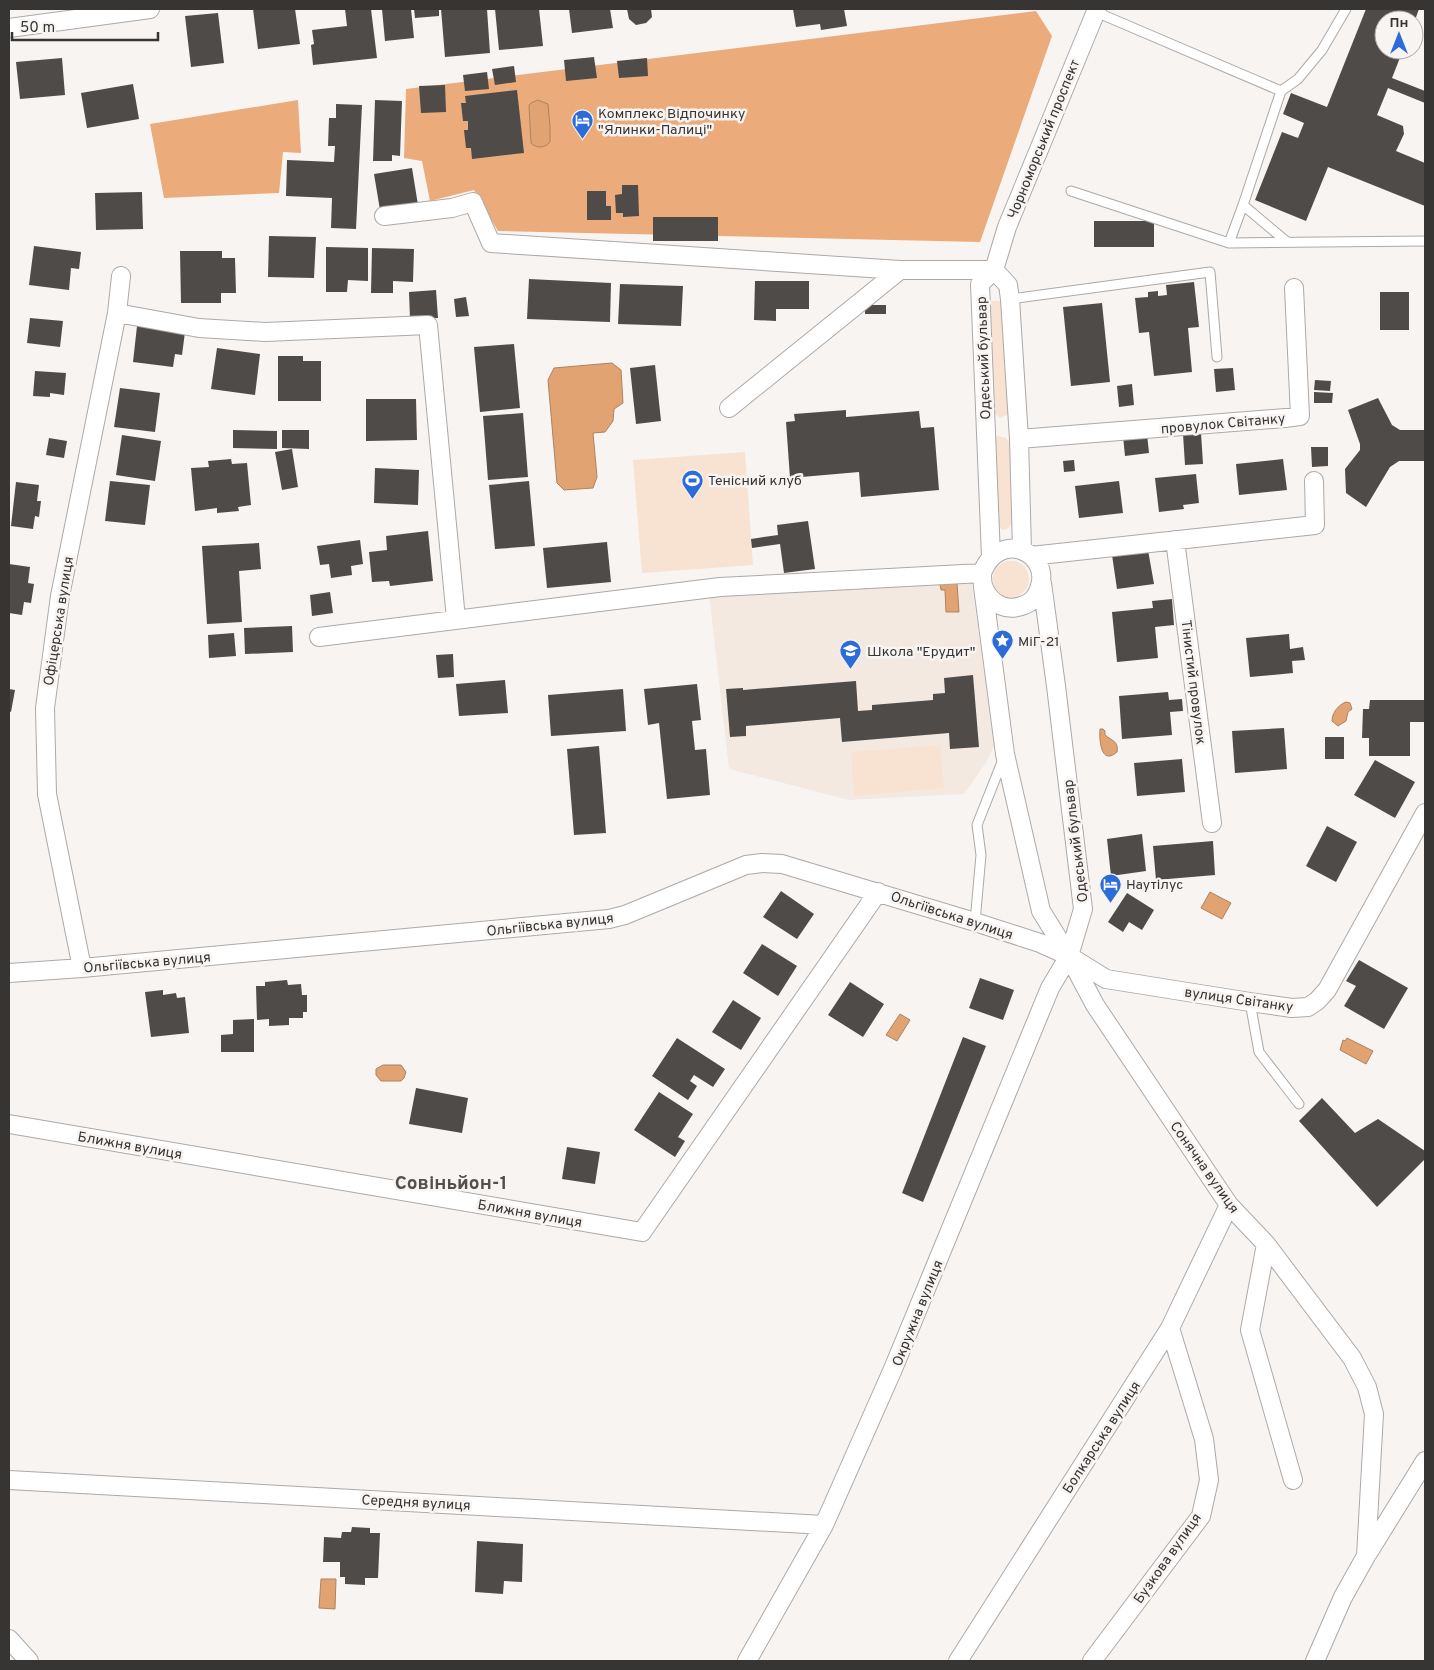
<svg xmlns="http://www.w3.org/2000/svg" width="1434" height="1670" viewBox="0 0 1434 1670" font-family="Overpass,sans-serif">
<style>
.built{fill:#f3e9e1}
.green{fill:#f8e2d2}
.forest{fill:#ebab7b}
.water{fill:#e2a372;stroke:#ae825f}
.building{fill:#4e4b49}
.lines{fill:none;stroke-linecap:round;stroke-linejoin:round}
.service-casing{stroke:#aca9a7;stroke-width:11}
.minor-casing{stroke:#aca9a7;stroke-width:20}
.service{stroke:#fff;stroke-width:9}
.minor{stroke:#fff;stroke-width:18}
.labels{text-anchor:middle;stroke-width:5;stroke-linejoin:round;paint-order:stroke}
.poi-label{font-size:14px;fill:#363534;stroke:#f8f4f2;text-anchor:start}
.street-label{font-size:14px;fill:#363534;stroke:#f8f4f2}
.district-label{font-size:19px;font-weight:bold;fill:#524f4d;stroke:#f8f4f2}
</style>
<rect width="100%" height="100%" fill="#f8f4f2"/>
<path class="built" d="M971,577L994,746L987,761L964,794L849,800L729,769L709,594Z"/>
<path class="green" d="M989,301H1006L1012,408L1007,415L1000,418L993,412Z
M998,436L1006,438L1011,444L1014,521L1007,529L1002,530L997,522L994,442L995,437Z
M745,452L753,565L642,573L633,460Z
M993 579a18 18 0 1 1 36 0a18 18 0 1 1-36 0Z
M940,745L944,788L854,796L851,752Z"/>
<path class="forest" d="M1036,11L1052,36L980,242L498,231L474,190L430,201L422,161L404,158L406,89Z
M298,100L301,153L283,152L279,193L164,198L150,124Z"/>
<path class="water" d="M538,100L548,104L550,127V142C544,149 536,148 531,143L529,105L531,103Z
M612,363L621,370L623,403L614,409L613,421L605,432L593,433L597,477L593,488L564,490L557,483L548,380L554,368Z
M957,583L959,612H946L945,590H941L940,584Z
M1346,702L1350,703L1352,709L1348,712L1346,721L1338,726L1332,721C1332,713 1338,705 1346,702Z
M1100,729H1103L1105,731V735C1112,741 1119,741 1117,752C1101,766 1099,740 1100,729Z
M1210,892L1231,903L1222,919L1201,908Z
M900,1014L910,1020L897,1041L886,1035Z
M1347,1038L1373,1051L1366,1064L1340,1050L1343,1040L1345,1041Z
M383,1065H401L406,1072L404,1078L401,1081H381L376,1075V1069Z
M321,1579H336L335,1609L319,1608Z"/>
<path class="building" d="M253,9H295L300,44L258,49Z
M345,9H371L377,58L313,65L311,45L314,44L312,30L347,26Z
M382,9H411L414,38L385,41Z
M414,9H439V16L415,18Z
M441,9H487L490,53L445,57Z
M495,9H539L543,46L499,50Z
M569,9H610L613,28L572,33Z
M627,9H651L652,17L646,23L636,25L629,19Z
M793,9H844L847,26L821,30L820,24L796,27Z
M1366,9H1419L1415,20H1384V50H1403L1392,78L1425,91V103L1388,88L1377,115L1403,126L1404,134L1396,151L1425,163V206L1328,167L1306,221L1255,200L1282,132L1298,138L1304,123L1283,114L1291,93L1327,107Z
M218,13L224,63L191,67L185,16Z
M594,57L597,78L566,81L564,60Z
M62,58L65,95L20,99L16,62Z
M647,58L648,76L619,78L617,61Z
M514,66L516,82L495,85L492,69Z
M487,72L489,89L465,91L463,75Z
M133,84L139,119L87,128L81,93Z
M445,85L446,112L421,113L419,86Z
M517,90L524,153L472,159L471,148H466L464,130H468V121H463L461,103H466L465,96Z
M375,100L402,101L400,156L392,155V161H373Z
M336,104L362,105L356,229L331,228L332,198L286,196L287,160L334,162L335,146H328L329,118H336Z
M412,168L418,205L380,210L374,174Z
M622,185H638L639,216L623,217V213H616L615,195L622,194Z
M587,191H606V206H611V220H587Z
M142,192L143,229L96,230L95,193Z
M653,217H718V241H653Z
M1094,221H1154V247H1094Z
M269,236L316,237L314,278L268,277Z
M34,246L81,252L79,269L71,268L69,290L29,285Z
M326,247L368,248V281L348,280L347,292H326Z
M372,248L414,249L413,282L393,281V293H371Z
M180,251H222V258H235L236,293H221V303H181Z
M529,279L611,283L610,322L527,319Z
M755,281H809V309H776V321L754,320Z
M1194,282L1199,327L1188,328L1192,372L1154,376L1149,332L1139,333L1135,298L1148,297V292L1158,291V296L1167,295L1166,285Z
M620,284L683,286L681,326L618,324Z
M436,290L438,318L410,319L409,292Z
M1380,292H1409V330H1380Z
M466,297L469,316L456,317L454,299Z
M1102,303L1110,382L1071,386L1063,307Z
M865,305H886V314H865Z
M30,318L63,321L60,347L27,343Z
M137,326L185,332L182,355L175,354L173,367L133,362Z
M514,344L520,408L480,412L474,347Z
M217,348L260,354L255,395L211,389Z
M278,356H303V361H321V401H278Z
M655,365L661,421L636,424L630,368Z
M1233,368L1235,390L1216,392L1214,369Z
M35,371L66,373L64,395L50,393V397L33,396Z
M1315,380L1331,381L1330,391L1314,390Z
M1132,384L1134,405L1119,407L1117,386Z
M120,388L160,393L155,432L114,427Z
M1314,392L1333,393L1332,403H1314Z
M1378,398L1392,425L1400,430H1425V461H1399L1390,467L1366,507L1346,493L1345,469L1360,450V444L1348,410Z
M366,399H416L417,440L366,441Z
M846,410V417L919,411L921,428L934,427L939,490L861,497L859,472L790,478L786,422L795,421L794,414Z
M523,413L528,477L488,480L483,416Z
M233,430L277,431V449L233,448Z
M282,430H309V449L282,448Z
M1201,433L1203,464L1185,465L1183,434Z
M1147,434L1149,453L1125,456L1123,436Z
M122,435L161,441L155,481L116,475Z
M49,438L67,441L64,458L46,455Z
M1311,447H1328V466L1312,467Z
M292,449L298,487L282,490L275,452Z
M231,459L232,464L247,463L251,505L238,507L239,511L217,513V508L195,511L191,468L209,467L208,461Z
M1283,459L1287,490L1239,495L1236,464Z
M1074,460L1075,471L1064,472L1063,461Z
M375,468L419,470L418,505L374,503Z
M1196,474L1199,503L1183,505L1184,509L1159,512L1155,478Z
M110,481L150,485L145,525L105,521Z
M529,481L535,546L495,549L489,485Z
M1119,481L1123,513L1079,518L1075,486Z
M16,482L39,485L37,501H41L39,517L35,516L33,529L11,526Z
M808,521L815,569L784,573L780,544L752,548L751,539L778,535L777,525Z
M428,531L433,581L390,586L389,581L372,582L369,552L387,550L386,536Z
M360,540L363,564L351,566L352,575L331,578L329,564L320,565L317,546Z
M607,542L611,582L547,588L543,548Z
M259,543L261,569L239,571L242,622L207,624L202,546Z
M1148,550L1154,584L1117,589L1112,555Z
M9,564L30,567L28,583L34,584L31,603L24,602L22,615L9,613Z
M330,592L333,613L312,616L310,595Z
M1172,599L1174,625L1155,627L1158,658L1117,662L1112,612L1153,608L1152,601Z
M292,626L293,652L245,654L244,628Z
M234,633L236,656L209,658L208,635Z
M1289,634L1290,649L1303,647L1305,660L1292,661L1293,673L1250,677L1246,638Z
M453,654L454,677L438,678L436,655Z
M973,675L979,747L950,749L949,733L842,742L840,718L746,726V736L730,737L726,689L743,688V690L856,681L858,711L872,710V705L933,700V694L945,693L944,678Z
M505,680L508,713L459,716L456,684Z
M697,684L701,720L692,721L695,750L706,749L710,795L667,799L659,723L648,725L644,689Z
M9,689L15,690L11,712L9,711Z
M623,689L626,731L551,736L548,695Z
M1168,692L1169,700L1182,699L1183,711L1170,712L1172,735L1122,739L1119,696Z
M1370,700H1425V722H1410V756H1369V738H1362L1363,709H1369Z
M1284,728L1287,769L1235,773L1232,731Z
M1325,737H1344V759H1325Z
M599,746L606,833L574,835L567,749Z
M1182,759L1185,792L1137,796L1134,763Z
M1375,760L1415,782L1395,818L1354,795Z
M1327,826L1357,842L1336,882L1306,866Z
M1142,834L1146,871L1111,876L1107,839Z
M1213,841L1215,875L1156,880L1153,846Z
M781,891L814,914L797,939L763,917Z
M1127,893L1154,910L1142,930L1129,922L1123,932L1108,922Z
M762,944L797,966L778,996L743,973Z
M1359,960L1408,988L1384,1029L1344,1006L1356,986L1346,981Z
M980,978L1014,990L1003,1020L969,1008Z
M287,980L288,985L301,984L302,995H307V1012H303V1018H289V1025L269,1026V1019L257,1020L256,986H265V982Z
M850,982L884,1004L863,1037L828,1015Z
M163,990V995L176,993L177,998L185,997L189,1033L151,1037L145,992Z
M733,1000L761,1018L741,1050L712,1032Z
M254,1019V1052H221V1035L233,1034V1020Z
M963,1037L986,1046L923,1202L902,1193Z
M677,1038L725,1069L713,1087L694,1075L690,1081L697,1086L688,1100L652,1076Z
M416,1088L468,1098L462,1133L409,1124Z
M659,1092L693,1114L678,1137L685,1141L675,1157L634,1130Z
M1322,1098L1355,1133L1378,1119L1425,1151V1159L1377,1207L1299,1121Z
M567,1147L600,1152L595,1184L562,1179Z
M352,1527L370,1528V1533H380L378,1578H365V1585L345,1584V1577H340V1562H323L324,1537L341,1538L342,1532H351Z
M477,1541L523,1544L522,1582L504,1581L503,1594L475,1592Z"/>
<g class="lines">
<defs>
<path id="service" d="M1096,12L1281,91
M1071,191L1229,243L1425,241
M1243,205L1287,242
M1229,243L1243,205L1281,91L1298,79L1322,50L1346,9
M1010,299L1210,272L1217,357
M975,922L981,855L977,825L1004,757
M1250,1002L1259,1052L1299,1104"/>
<path id="minor" d="M9,28L150,9
M384,216L452,208L473,202L491,243L900,270
M994,270L1008,285L1010,299L1019,439L1022,550
M117,313L199,328L265,332L428,325L456,619
M729,408L900,270H994
M1019,439L1285,418L1300,416L1294,288
M1175,540L1212,823
M1031,556L1315,525L1314,481
M991,557L980,284L994,270L1007,227L1097,9
M983,587L1005,754L1041,911L1069,956L1095,1005L1229,1205L1266,1244L1250,1330L1293,1480
M319,637L720,587L982,573C1000,527 1053,554 1039,589C1037,596 1031,603 1024,605C1008,612 991,605 984,588C982,584 982,578 982,573
M82,968L47,794L45,708L60,596L117,313L121,276
M9,973L82,968L609,919L625,915L746,865L762,863L782,864L975,922L1040,943L1069,956L1106,979L1250,1002L1292,1008L1308,1007L1317,1001L1327,990L1425,813
M9,1124L642,1232L878,892
M1266,1244L1352,1358L1367,1387L1374,1414L1366,1556L1343,1597L1315,1661
M9,1480L824,1525
M1368,1553L1425,1461
M9,1639L29,1661
M747,1661L824,1525L893,1369L1050,988L1069,956L1083,909L1056,686L1042,583
M958,1661L1170,1328L1229,1205
M1092,1661L1201,1516L1209,1480L1204,1439L1170,1328"/>
</defs>
<use href="#service" class="service-casing"/>
<use href="#minor" class="minor-casing"/>
<use href="#service" class="service"/>
<use href="#minor" class="minor"/>
</g>
<defs>
<symbol id="hotel-pin" viewBox="-11 -11 22 30"><path d="M0 17L-7.5 6A9.5 9.5 0 1 1 7.5 6Z" fill="#2b6cd9" stroke="#f8f4f2"/><path d="M-6-4.5h1.5V1H6V5H4.5V3h-9V5H-6ZM-4 0a1.8 1.8 0 1 1 3.6 0ZM.5 0V-2.5h3Q6-2.5 6 0Z" fill="#fff"/></symbol>
<symbol id="stadium-pin" viewBox="-11 -11 22 30"><path d="M0 17L-7.5 6A9.5 9.5 0 1 1 7.5 6Z" fill="#2b6cd9" stroke="#f8f4f2"/><path d="M0-5a6.5 5 0 1 0 0 10a6.5 5 0 1 0 0-10ZM-3.5-1.8h7v3.6h-7Z" fill="#fff"/></symbol>
<symbol id="sight-pin" viewBox="-11 -11 22 30"><path d="M0 17L-7.5 6A9.5 9.5 0 1 1 7.5 6Z" fill="#2b6cd9" stroke="#f8f4f2"/><path d="M0-6L1.8-2.2L6-1.7L2.9 1.2L3.7 5.4L0 3.3L-3.7 5.4L-2.9 1.2L-6-1.7L-1.8-2.2Z" fill="#fff"/></symbol>
<symbol id="school-pin" viewBox="-11 -11 22 30"><path d="M0 17L-7.5 6A9.5 9.5 0 1 1 7.5 6Z" fill="#2b6cd9" stroke="#f8f4f2"/><path d="M0-5L7-2L0 1L-7-2ZM-4 1L0 2.5L4 1V4Q0 6-4 4Z" fill="#fff"/></symbol>
</defs>
<g fill-rule="evenodd">
<use href="#hotel-pin" x="570" y="108" width="25" height="34"/>
<use href="#stadium-pin" x="680" y="468" width="25" height="34"/>
<use href="#sight-pin" x="990" y="628" width="25" height="34"/>
<use href="#school-pin" x="838" y="638" width="25" height="34"/>
<use href="#hotel-pin" x="1098" y="872" width="25" height="34"/>
</g>
<g class="labels">
<g class="poi-label">
<text x="598" y="118">Комплекс Відпочинку<tspan x="598" dy="16">"Ялинки-Палиці"</tspan></text>
<text x="708" y="485">Тенісний клуб</text>
<text x="1018" y="646">МіГ-21</text>
<text x="867" y="656">Школа "Ерудит"</text>
<text x="1126" y="889">Наутілус</text>
</g>
<g class="street-label">
<text transform="translate(1043 139) rotate(-68)" y="5">Чорноморський проспект</text>
<text transform="translate(983 358) rotate(-92)" y="5">Одеський бульвар</text>
<text transform="translate(1223 423) rotate(-5)" y="5">провулок Світанку</text>
<text transform="translate(58 621) rotate(-81)" y="5">Офіцерська вулиця</text>
<text transform="translate(1194 682) rotate(83)" y="5">Тінистий провулок</text>
<text transform="translate(1075 841) rotate(-97)" y="5">Одеський бульвар</text>
<text transform="translate(952 915) rotate(18)" y="5">Ольгіївська вулиця</text>
<text transform="translate(550 924) rotate(-6)" y="5">Ольгіївська вулиця</text>
<text transform="translate(147 962) rotate(-5)" y="5">Ольгіївська вулиця</text>
<text transform="translate(1239 999) rotate(8)" y="5">вулиця Світанку</text>
<text transform="translate(130 1145) rotate(10)" y="5">Ближня вулиця</text>
<text transform="translate(1205 1167) rotate(55)" y="5">Сонячна вулиця</text>
<text transform="translate(530 1213) rotate(10)" y="5">Ближня вулиця</text>
<text transform="translate(917 1313) rotate(-68)" y="5">Окружна вулиця</text>
<text transform="translate(1101 1437) rotate(-57)" y="5">Болкарська вулиця</text>
<text transform="translate(416 1502) rotate(3)" y="5">Середня вулиця</text>
<text transform="translate(1167 1558) rotate(-55)" y="5">Бузкова вулиця</text>
</g>
<g class="district-label">
<text x="451" y="1189">Совіньйон-1</text>
</g>
</g>
<rect width="1434" height="1670" fill="none" stroke="#363534" stroke-width="20"/>
<g transform="translate(1399 35)"><circle r="24" fill="#f8f4f2" stroke="#aaa8a6"/>
<path d="M0-4L9 19L0 12L-9 19Z" fill="#2b6cd9"/>
<text y="-8" font-size="14" font-weight="bold" text-anchor="middle" fill="#363534">Пн</text>
</g>
<path d="M12 32v8h146v-8" fill="none" stroke="#363534" stroke-width="2.5"/>
<text x="20" y="32" font-size="15" fill="#363534" stroke="#f8f4f2" stroke-width="4" paint-order="stroke">50 m</text>
</svg>
